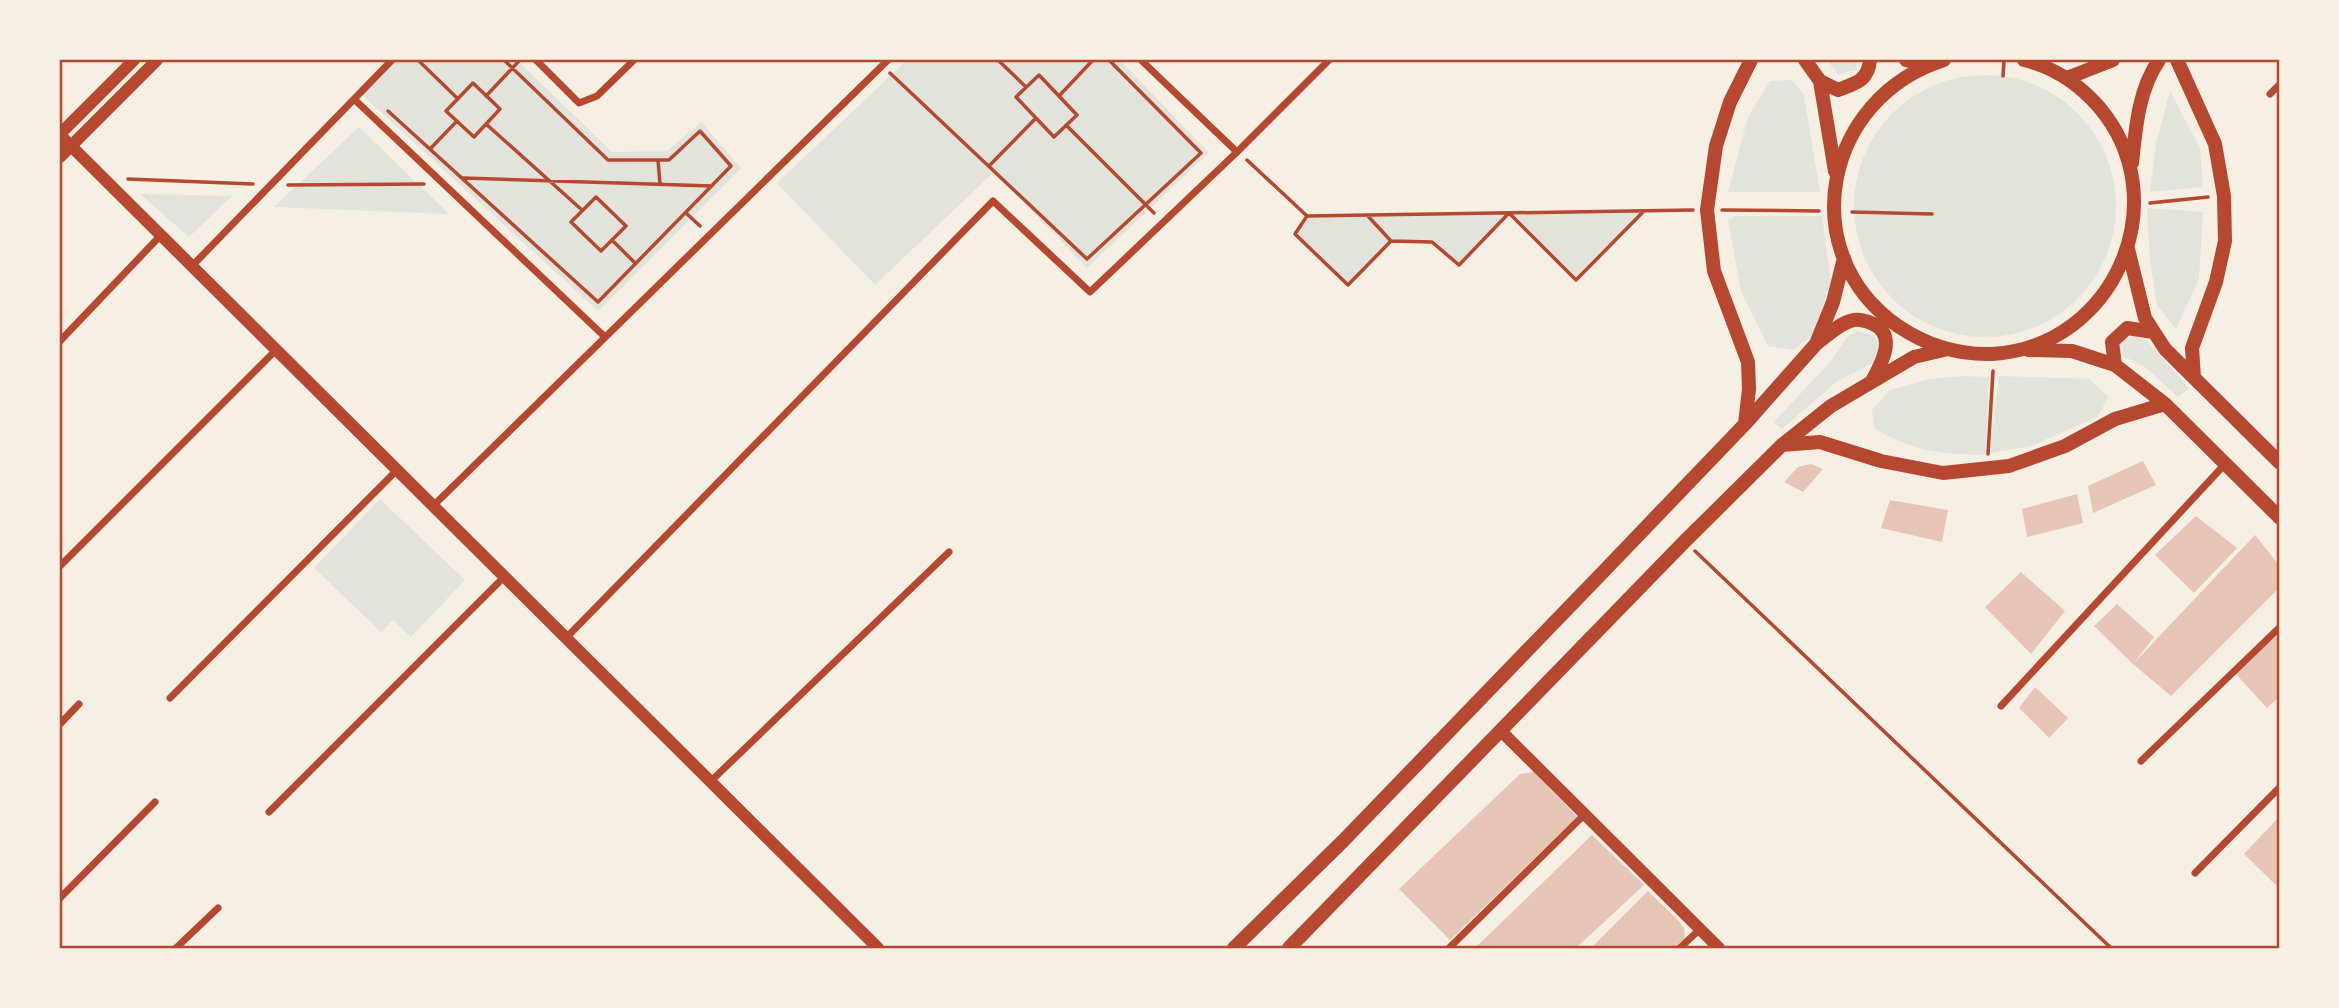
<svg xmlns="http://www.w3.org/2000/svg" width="2339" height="1008" viewBox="0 0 2339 1008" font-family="'DejaVu Sans',sans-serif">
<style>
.green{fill:#e2e4dc}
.building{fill:#e6c5b7}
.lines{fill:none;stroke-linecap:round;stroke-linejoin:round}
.path{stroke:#b5482f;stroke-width:3.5}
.minor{stroke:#b5482f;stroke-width:7}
.tertiary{stroke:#b5482f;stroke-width:12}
.secondary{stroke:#b5482f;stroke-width:14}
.neatline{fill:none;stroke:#b5482f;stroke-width:2.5}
</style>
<rect width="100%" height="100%" fill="#f6efe4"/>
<path class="green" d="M398,60H517L612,152L667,151L701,122L741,168L598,311L362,95Z
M907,60H1120L1209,153L1087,268L994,172L875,285L777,183Z
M1827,60H1857L1856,70L1838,74Z
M1854 206a131 131 0 1 1 262 0a131 131 0 1 1-262 0Z
M1792,80L1804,95L1820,192H1728L1748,117L1770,81Z
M2170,91L2200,148L2203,187L2150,192L2156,143Z
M359,127L449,214L274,207Z
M140,194L232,196L189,237Z
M2147,208L2203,212L2199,279L2176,329L2157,305L2150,261Z
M1643,212L1576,280L1509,213L1459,265L1432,242L1391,241L1348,285L1295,234L1307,216Z
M1735,216H1822L1831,281L1813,335L1793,350L1768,346L1741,291L1728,220Z
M1857,331L1875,336L1880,351L1873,363L1836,382L1782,429L1774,422L1831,361L1847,337Z
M2136,334L2147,341L2189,388L2178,397L2145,367L2123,356L2122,341Z
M1962,376L1989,377L1985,455C1941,454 1913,452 1874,428L1872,410L1890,390L1930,379Z
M1999,376L2089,379L2109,397L2097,417L2031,446L1990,453Z
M380,499L465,580L411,637L393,620L381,632L314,568Z"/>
<path class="building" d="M2143,461L2156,485L2093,513L2088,486Z
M1811,464L1823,469L1803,492L1784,482L1798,467Z
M2077,494L2083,523L2027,537L2022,509Z
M1890,500L1948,510L1942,542L1881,528Z
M2196,516L2237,548L2194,593L2155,555Z
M2255,535L2279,565V588L2171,696L2133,664Z
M2021,572L2065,611L2031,654L1985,607Z
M2117,604L2154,637L2133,664L2094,626Z
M2275,637L2279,641V697L2267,708L2235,673Z
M2035,687L2068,718L2049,738L2019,708Z
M1534,772L1577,817L1450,940L1399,889L1520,774Z
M2279,817V888L2244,854Z
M1592,835L1644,885L1576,948H1475Z
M1648,891L1677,919L1684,928L1685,939L1675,948H1591Z"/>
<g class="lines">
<path class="path" d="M418,60L458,99
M998,60L1026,87
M890,73L1087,259L1201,153L1109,60
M1039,75L1077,115L1054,137L1016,97Z
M2003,76L2004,60
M473,83L500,109L474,137L446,111Z
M486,96L520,60
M1059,96L1093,60
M388,111L598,302L731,166L700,131L669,160H608L504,60
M486,124L582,210
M1066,125L1154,213
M430,149L457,121
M658,160L660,184
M1247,160L1307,216L1693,210
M989,166L1036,118
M463,178L712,186
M128,179L253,184
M288,185L424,184
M596,197L626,226L601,251L571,222Z
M2150,203L2208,197
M1722,210L1819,211
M1852,212L1932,214
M686,213L700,226
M1367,215L1391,241
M1307,216L1295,234L1348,285L1391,241L1432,242L1459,265L1509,213L1576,280L1643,212
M612,240L635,263
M1988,454L1993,371
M1695,551L2111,948"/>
<path class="minor" d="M536,60L579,103L597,96L634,60
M1141,60L1237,152
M2270,94L2280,84
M354,99L605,337
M192,266L392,60
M60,341L161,235
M433,506L888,60
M60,566L276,350
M566,638L993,201L1090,292L1237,152L1329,60
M170,698L397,470
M2001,706L2225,464
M60,724L79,704
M2141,761L2280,627
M710,782L949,552
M269,812L504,577
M2195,873L2280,787
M60,898L155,802
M176,948L218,908
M1449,948L1585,814
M1680,948L1700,929"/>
<path class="tertiary" d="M60,134L134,60
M60,135L878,948
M60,157L157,60
M1501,731L1719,948"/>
<path class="secondary" d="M1805,60L1820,81L1835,171
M1906,60L1926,65
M1944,60C1825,97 1792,252 1898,326C1926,345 1958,355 1992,354C2115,347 2178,200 2099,107C2079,84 2053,67 2024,60
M2177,60L2215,144L2224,196L2225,241L2216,282L2192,348L2194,378
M2067,78L2113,60
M1820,81L1838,90C1856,83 1868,81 1870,60
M2132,163C2136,127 2138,91 2159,60
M2128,249L2145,318L2165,349L2280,463
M1816,344C1827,336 1841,322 1854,320C1860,319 1866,321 1871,323C1898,334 1882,363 1872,381
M2028,350L2072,351L2115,365L2165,404L2280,518
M2115,365L2112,342L2127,328L2154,332
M1745,424L1749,389L1748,362L1714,271L1707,210L1716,146L1730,102L1751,60
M1782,445L1820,442L1881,461L1943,473L2009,466L2065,446L2115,419L2165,404
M1234,948L1343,841L1603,572L1745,424L1816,344L1833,302L1844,258
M1289,948L1685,541L1782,445L1831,406L1914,357L1948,349"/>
</g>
<rect width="2339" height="1008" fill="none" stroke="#f6efe4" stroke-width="122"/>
<rect x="61" y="61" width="2217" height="886" class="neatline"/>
</svg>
